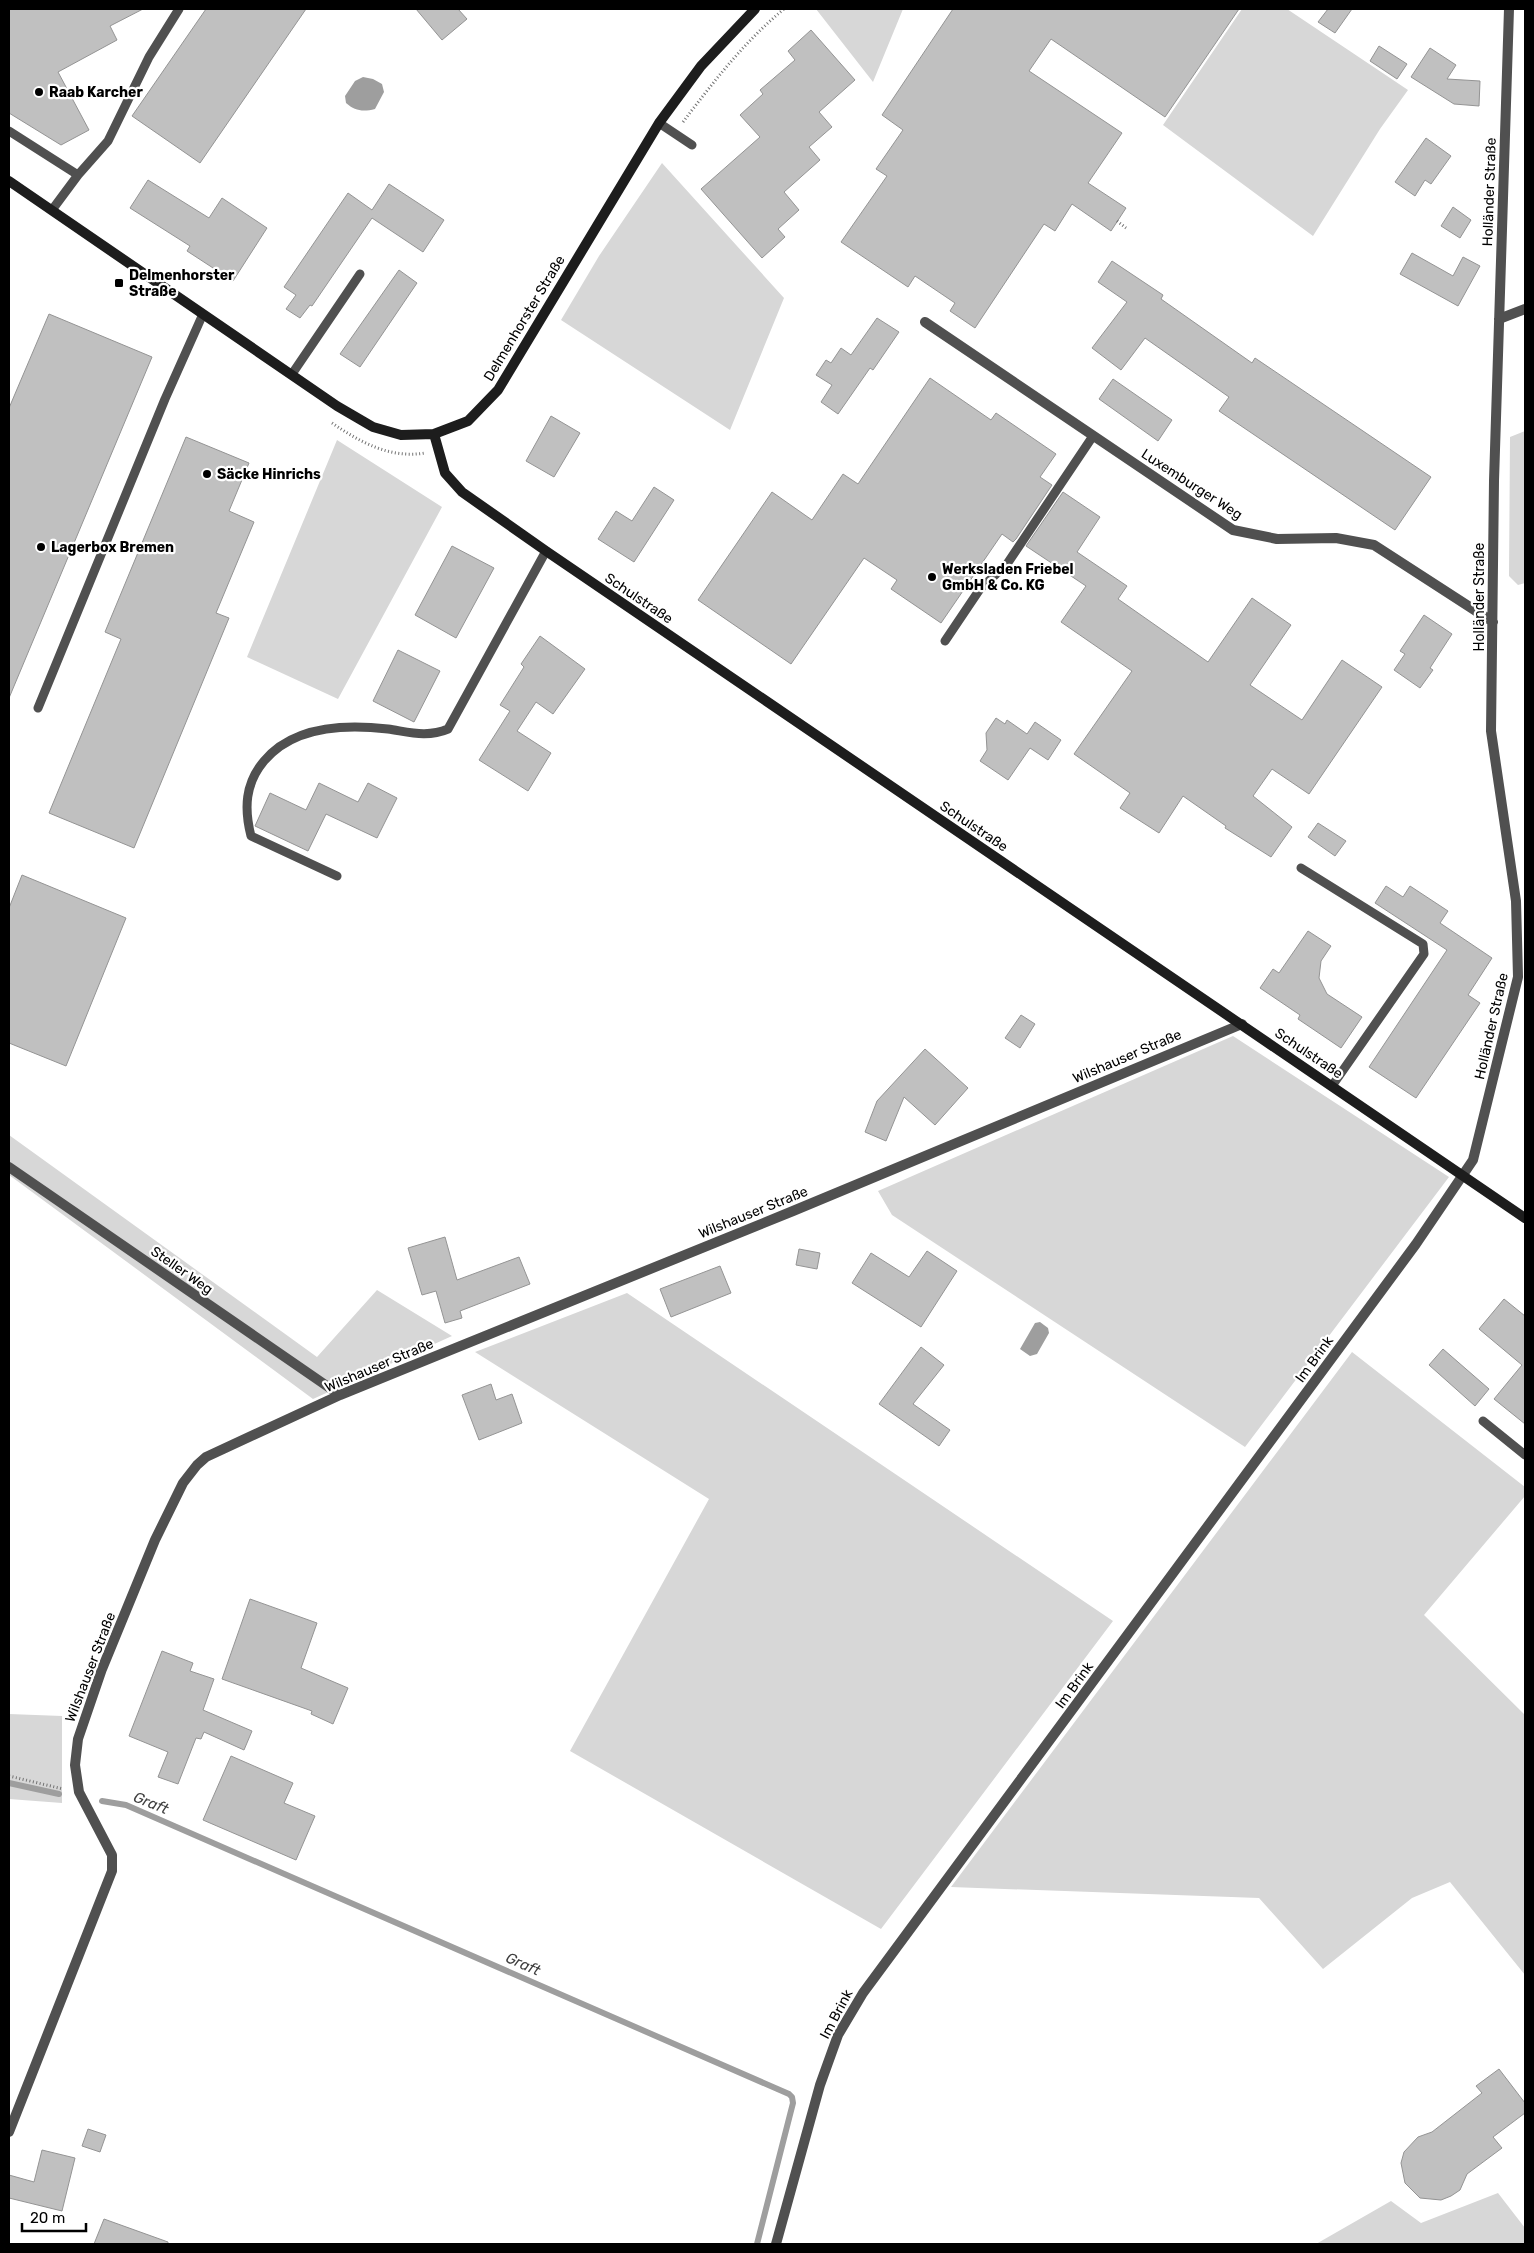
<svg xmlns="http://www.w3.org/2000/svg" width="1534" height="2253" viewBox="0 0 1534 2253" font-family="Rubik,sans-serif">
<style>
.green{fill:#d7d7d7}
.water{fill:#9e9e9e}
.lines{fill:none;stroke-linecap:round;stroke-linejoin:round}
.stream{stroke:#9e9e9e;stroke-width:6}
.building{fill:#c0c0c0;stroke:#949494}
.path{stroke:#727272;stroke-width:3;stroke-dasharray:1 2.5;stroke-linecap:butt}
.lane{stroke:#505050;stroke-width:9}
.street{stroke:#505050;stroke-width:10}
.secondary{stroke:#1d1d1d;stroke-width:10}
.poi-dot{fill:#000;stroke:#fff;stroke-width:2}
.labels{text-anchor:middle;stroke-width:4.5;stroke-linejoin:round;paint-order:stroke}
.poi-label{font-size:14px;font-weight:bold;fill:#000;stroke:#fff;text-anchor:start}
.street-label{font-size:14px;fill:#000;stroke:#fff}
.water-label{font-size:15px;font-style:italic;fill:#3f3f3f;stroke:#fff}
</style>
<rect width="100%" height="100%" fill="#fff"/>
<path class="green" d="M816,9H903L873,82Z
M1242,9H1287L1408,90L1380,129L1313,236L1163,125Z
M662,163L784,298L730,430L561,320L599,256Z
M1525,431V583L1518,585L1509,576L1510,437Z
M337,440L442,507L338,699L247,657Z
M1233,1036L1449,1177L1245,1447L892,1215L878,1191Z
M9,1135L317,1357L377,1290L452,1336L313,1399L9,1175Z
M627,1293L1113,1621L881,1929L570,1751L709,1499L475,1352Z
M1352,1352L1525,1487V1496L1424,1615L1525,1715V1975L1450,1882L1412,1898L1323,1969L1259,1898L951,1887Z
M9,1714L62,1716V1803L9,1799Z
M1498,2193L1525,2228V2244H1316L1391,2201L1421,2223Z"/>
<path class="water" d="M363,77L373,79L382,84L384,92L375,109C363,112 355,111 346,103L345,96L355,81Z
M1040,1322L1048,1328L1049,1333L1037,1354L1030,1356L1020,1349L1035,1323Z"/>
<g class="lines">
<path class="stream" d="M9,1783L59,1794
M102,1801L126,1805L789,2094L792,2097L793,2103L757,2244"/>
</g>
<path class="building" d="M9,9H143L110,26L117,40L58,72L89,130L61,145L9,113Z
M206,9H306L200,163L132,116Z
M416,9H458L467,19L442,40Z
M953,9H1239L1165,117L1051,39L1029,71L1122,133L1088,183L1126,208L1111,231L1072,204L1055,231L1044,224L975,328L950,311L955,303L915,276L908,287L841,242L887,176L876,169L903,130L882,115Z
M1328,9H1352L1335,33L1318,22Z
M811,30L855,80L819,112L832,127L809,147L820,160L784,192L799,210L778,229L785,237L762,258L701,189L760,137L740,115L763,94L760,90L795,60L788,51Z
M1379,46L1407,64L1397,79L1370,61Z
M1430,48L1456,65L1447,79L1480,81L1479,106L1454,104L1411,77Z
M1426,138L1451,156L1431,184L1425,180L1415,196L1395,182Z
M148,180L209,218L222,198L267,228L233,281L187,251L190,246L130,208Z
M389,184L444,220L423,252L372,218L312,306L310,305L300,318L286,309L296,295L284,287L348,193L372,210Z
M1453,207L1471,220L1460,238L1441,226Z
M1412,253L1453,276L1463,257L1480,266L1458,306L1400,274Z
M1112,261L1163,295L1161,299L1252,363L1255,358L1431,477L1395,530L1219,411L1229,397L1145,338L1121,370L1092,348L1127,302L1098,282Z
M399,270L417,283L360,367L340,354Z
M49,314L152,357L9,698V408Z
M877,318L899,332L873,370L870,368L838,414L821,402L832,385L816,375L826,360L831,363L841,348L851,355Z
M930,378L991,420L996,413L1056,454L1040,477L1052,485L1016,539L1013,542L1002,534L941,623L891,589L897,580L864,558L791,664L698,600L772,492L812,520L843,474L858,484Z
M1113,379L1172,420L1158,441L1099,399Z
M551,416L580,433L554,477L526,461Z
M186,437L249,463L229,511L254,522L216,613L229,618L134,848L49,813L121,639L105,632Z
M654,487L674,500L634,562L598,539L616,511L632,521Z
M1063,492L1100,517L1077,552L1127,586L1118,599L1208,662L1252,598L1291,625L1250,685L1302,720L1342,660L1382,687L1309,794L1272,769L1253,796L1292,827L1271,857L1225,828L1226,826L1183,796L1159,833L1120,808L1130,793L1074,754L1132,671L1061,622L1086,586L1026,546Z
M452,546L494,568L456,638L415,615Z
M1424,615L1452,634L1430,668L1433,670L1420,688L1394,670L1405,654L1400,651Z
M540,636L585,669L553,714L536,702L517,731L551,753L528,791L479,760L510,711L500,705L524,667L521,664Z
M398,650L440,671L414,722L373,701Z
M996,718L1005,724L1007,720L1027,734L1035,722L1061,740L1048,760L1030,748L1008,780L980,761L987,750L986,733Z
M319,783L358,802L368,783L397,798L377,838L326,814L308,851L255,826L270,793L306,810Z
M1318,823L1346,841L1335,856L1308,837Z
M22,875L126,918L66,1066L9,1043V908Z
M1386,886L1403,897L1410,886L1448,911L1440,923L1492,958L1468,995L1480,1003L1416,1098L1369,1067L1447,950L1375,903Z
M1308,931L1331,946L1321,961L1319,978L1327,994L1362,1017L1341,1048L1298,1019L1300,1015L1260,988L1273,969L1279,973Z
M1021,1015L1035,1024L1020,1048L1005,1038Z
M925,1049L968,1088L935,1125L904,1097L886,1141L865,1132L877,1101Z
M445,1237L457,1280L519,1257L530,1284L460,1311L462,1318L445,1323L436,1291L422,1295L408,1248Z
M799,1249L820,1253L817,1269L796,1265Z
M927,1251L957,1271L921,1327L852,1283L871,1253L909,1277Z
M720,1266L731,1293L671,1317L660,1289Z
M1504,1299L1525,1316V1424L1494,1399L1522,1365L1479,1329Z
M921,1347L944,1365L913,1404L950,1430L939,1446L879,1404Z
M1443,1349L1489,1389L1475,1406L1429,1365Z
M491,1384L496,1400L512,1394L522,1423L479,1440L462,1395Z
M250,1599L317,1623L301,1668L348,1688L333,1724L311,1714L312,1711L222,1679Z
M162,1651L193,1663L190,1671L214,1679L203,1710L252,1731L244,1750L204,1732L201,1739L196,1738L178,1784L158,1777L168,1752L129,1736Z
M231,1756L293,1783L284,1803L315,1816L296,1860L203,1820Z
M1499,2069L1525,2103V2113L1493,2137L1502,2148L1467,2174L1460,2190L1451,2196L1441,2200L1420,2198L1405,2183L1401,2163L1404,2152L1418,2137L1432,2132L1482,2093L1476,2086Z
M88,2129L106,2135L100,2152L82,2146Z
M42,2150L75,2158L62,2211L9,2198V2175L34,2182Z
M104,2219L168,2242V2244H94Z"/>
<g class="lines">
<path class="path" d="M683,122C714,81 745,41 784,9
M1117,221L1126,228
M332,423C360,442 390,459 425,453
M9,1776L63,1789"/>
<path class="lane" d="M659,123L692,145
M9,131L78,175L52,210
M78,175L108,141L149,57L179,9
M292,374L360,274
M945,641L980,589L1007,564L1093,436
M38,708L165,399L203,314
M1301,868L1423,944L1424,954L1332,1086
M337,876L251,836C244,808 245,784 264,761C293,726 346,724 388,729C409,732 427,738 448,729L546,551
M1483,1421L1525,1455"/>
<path class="street" d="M1499,319L1525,309
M925,322L1233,530L1277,539L1336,538L1374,545L1493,622
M9,1167L340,1395
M9,2132L112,1871V1855L79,1792L75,1765L78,1739L102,1669L155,1540L183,1483L197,1465L206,1457L340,1395L793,1211L1242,1024
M776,2244L820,2085L838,2035L863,1993L1416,1244L1473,1160L1518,977L1516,901L1491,731L1494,481L1509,9"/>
<path class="secondary" d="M9,181L337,406L373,427L401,435L434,434L468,421L498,390L659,123L701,66L755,9
M434,434L445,473L462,492L546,551L1525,1218"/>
</g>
<g class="poi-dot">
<circle cx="39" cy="92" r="5"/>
<rect x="114" y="278" width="10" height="10" rx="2.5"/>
<circle cx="207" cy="474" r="5"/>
<circle cx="41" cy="547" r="5"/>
<circle cx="932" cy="577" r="5"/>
</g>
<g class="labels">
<g class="poi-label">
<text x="49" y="97">Raab Karcher</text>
<text x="129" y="280">Delmenhorster<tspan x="129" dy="16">Straße</tspan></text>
<text x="217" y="479">Säcke Hinrichs</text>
<text x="51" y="552">Lagerbox Bremen</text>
<text x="942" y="574">Werksladen Friebel<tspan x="942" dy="16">GmbH &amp; Co. KG</tspan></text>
</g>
<g class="street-label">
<text transform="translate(1489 192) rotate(-88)" y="5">Holländer Straße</text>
<text transform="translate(524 318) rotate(-59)" y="5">Delmenhorster Straße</text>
<text transform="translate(1192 484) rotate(33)" y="5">Luxemburger Weg</text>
<text transform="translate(1479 597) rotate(-90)" y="5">Holländer Straße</text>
<text transform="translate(639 598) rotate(34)" y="5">Schulstraße</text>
<text transform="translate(974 826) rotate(34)" y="5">Schulstraße</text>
<text transform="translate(1491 1026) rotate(-77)" y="5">Holländer Straße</text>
<text transform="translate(1309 1053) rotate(34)" y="5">Schulstraße</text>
<text transform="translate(1127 1056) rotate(-23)" y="5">Wilshauser Straße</text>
<text transform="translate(753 1212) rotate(-22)" y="5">Wilshauser Straße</text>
<text transform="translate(182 1270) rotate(35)" y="5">Steller Weg</text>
<text transform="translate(1314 1359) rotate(-54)" y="5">Im Brink</text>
<text transform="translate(379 1365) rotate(-23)" y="5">Wilshauser Straße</text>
<text transform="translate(90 1667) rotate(-69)" y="5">Wilshauser Straße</text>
<text transform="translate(1074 1685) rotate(-54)" y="5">Im Brink</text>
<text transform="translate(836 2014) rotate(-62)" y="5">Im Brink</text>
</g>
<g class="water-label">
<text transform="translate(151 1803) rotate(22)" y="5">Graft</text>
<text transform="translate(523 1964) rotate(24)" y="5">Graft</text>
</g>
</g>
<rect width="1534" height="2253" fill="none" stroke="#000000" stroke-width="20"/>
<path d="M22 2223v8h64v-8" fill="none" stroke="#000000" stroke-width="2.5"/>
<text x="30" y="2223" font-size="15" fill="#000000" stroke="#ffffff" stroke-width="4" paint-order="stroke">20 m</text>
</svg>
